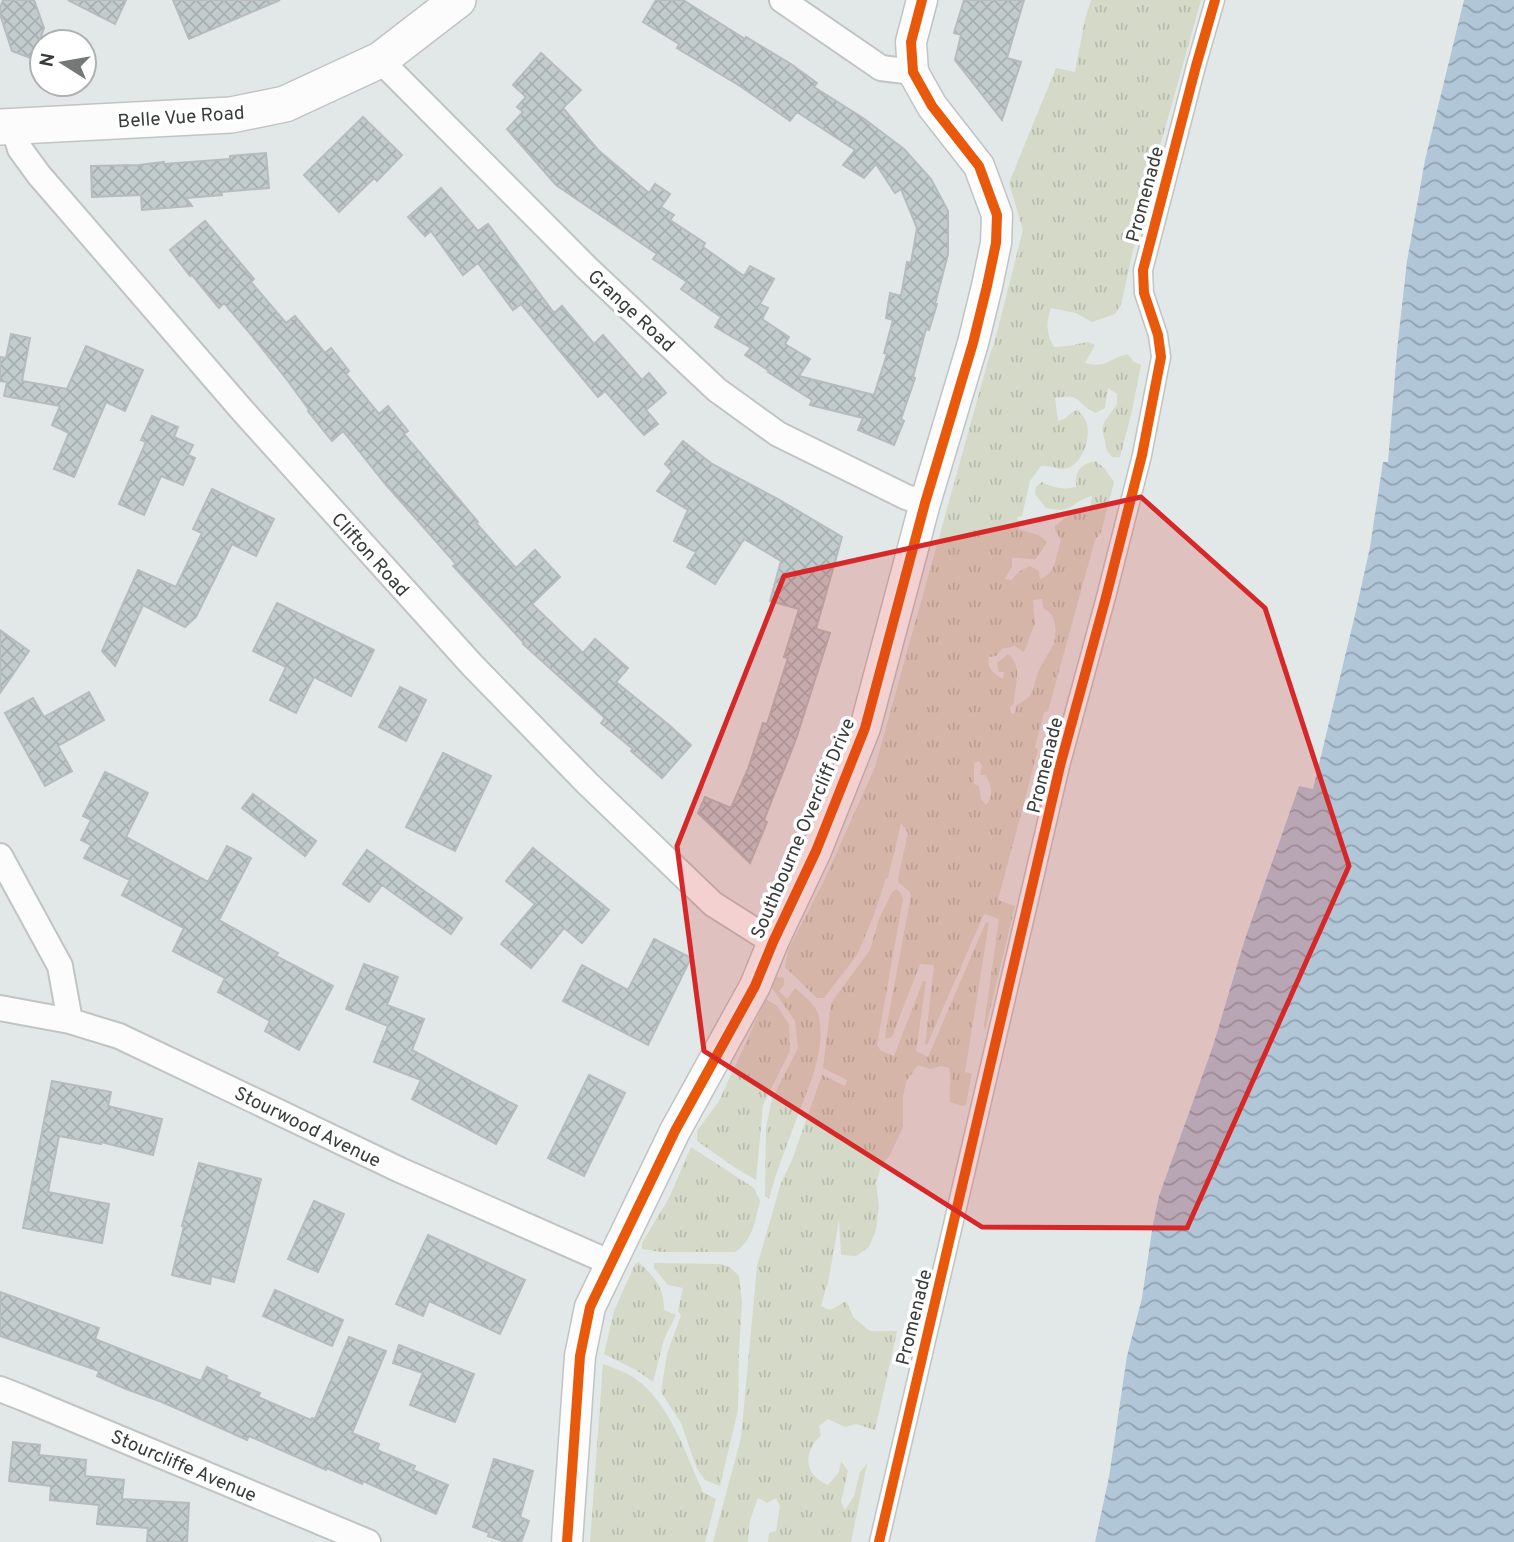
<svg xmlns="http://www.w3.org/2000/svg" width="1514" height="1542" viewBox="0 0 1514 1542" font-family="Overpass,sans-serif">
<style>
.grass{fill:url(#grass-tufts);fill-rule:evenodd}
.water{fill:url(#water-waves)}
.building{fill:url(#building-cross-hatch);stroke:#b7bbbb;stroke-width:2}
.lines{fill:none;stroke-linecap:round;stroke-linejoin:round}
.pedestrian-casing{stroke:#c0c4c3;stroke-width:21}
.minor-casing{stroke:#c0c4c3;stroke-width:28}
.tertiary-casing{stroke:#c0c4c3;stroke-width:33}
.secondary-casing{stroke:#c0c4c3;stroke-width:38}
.pedestrian{stroke:#fbfcfb;stroke-width:18}
.minor{stroke:#fbfcfb;stroke-width:24}
.tertiary{stroke:#fbfcfb;stroke-width:30}
.secondary{stroke:#fbfcfb;stroke-width:35}
.cycleway-casing{stroke:#fff;stroke-width:15}
.cycleway{stroke:#e8590c;stroke-width:10}
.marked{fill:#d62828;fill-opacity:0.2;stroke:#d62828;stroke-width:5;stroke-linejoin:round}
.labels{text-anchor:middle;stroke-width:7;stroke-linejoin:round;paint-order:stroke}
.street-label{font-size:19px;fill:#383c3b;stroke:#fff}
</style>
<defs>
<pattern id="grass-tufts" width="24" height="20" patternUnits="userSpaceOnUse" patternTransform="scale(1.75)"><rect width="24" height="20" fill="#d4d9c8"/><path d="M3 7l-1-3M5 7V3M7 7l1-3M15 17l-1-3M17 17v-4M19 17l1-3" fill="none" stroke="#b7bbad"/></pattern>
<pattern id="water-waves" width="16" height="10" patternUnits="userSpaceOnUse" patternTransform="scale(1.75)"><rect width="16" height="10" fill="#b1c6d7"/><path d="M0 5q4-4 8 0t8 0" fill="none" stroke="#91a2b0"/></pattern>
<pattern id="building-cross-hatch" width="8" height="8" patternUnits="userSpaceOnUse" patternTransform="scale(1.75)"><rect width="8" height="8" fill="#c2cccd"/><path d="M0 0l8 8M0 8l8-8" fill="none" stroke="#a7b0b1"/></pattern>
</defs>
<rect width="100%" height="100%" fill="#e2e8e7"/>
<path class="grass" d="M1091,0H1201L1141,214L1121,305L1115,314L1092,322L1076,313L1051,308C1046,323 1046,333 1054,347L1068,346L1088,342L1095,345L1085,363C1107,369 1109,358 1128,354L1133,361L1141,365L1132,411L1120,457H1112L1107,451L1102,429L1105,421L1117,404V394L1108,388L1105,408L1096,413C1074,403 1084,393 1055,398L1058,421C1068,419 1069,412 1078,410C1079,412 1084,417 1085,419C1093,434 1083,467 1063,469C1057,469 1048,465 1041,466L1030,481L1022,516L1017,517L1019,529C1031,534 1038,532 1047,542L1036,559C1027,560 1021,557 1012,558V566L1005,579L1011,580L1020,571L1030,566L1039,571L1040,579C1056,574 1056,555 1061,540L1055,530V526L1071,513L1085,512L1090,508L1092,496C1069,502 1075,514 1046,508L1035,494L1036,487L1042,482C1054,488 1063,490 1076,487C1075,471 1080,464 1096,461L1105,469L1114,482L1101,532L1095,540L1048,711L1044,713L1035,747L1038,750L998,900L1015,906L985,1031L984,1025L999,919L984,914L927,1045L925,1044L934,965L920,964L892,1037L886,1039L885,1035L911,895L909,891L899,883L898,878L908,833L901,823L888,878H886L874,915L857,955L824,998H817L785,967L788,950L823,883L875,767L990,354L994,344L1023,230L1009,183L1056,68L1075,72L1085,19ZM1042,599L1043,608C1051,612 1053,616 1055,625C1058,646 1047,652 1039,670C1031,688 1038,694 1017,705L1014,714L1011,713L1010,707L1014,703C1014,687 1024,666 1008,654L997,663L999,672H1004L1003,679C994,674 986,668 989,657L996,656L1002,649L1015,646L1024,652L1035,623L1033,600ZM979,761L982,766L980,775H985C992,785 994,796 986,805L981,799L979,786L974,784V763Z
M896,889L900,892L903,899L877,1045L881,1051L894,1056L923,981H926L916,1051L928,1057L986,922L989,923L965,1072L972,1074L966,1104L963,1106L950,1102C948,1089 953,1082 949,1068L941,1066L930,1069L918,1065L906,1082L903,1096V1127L890,1155L881,1166L876,1184L879,1206L876,1230L869,1247L856,1256L841,1255L839,1220L829,1278L821,1306L830,1310L846,1301L854,1318L870,1331H897L875,1430L856,1424L845,1427L828,1419L819,1426L821,1435C803,1453 803,1474 828,1485L839,1472L841,1461L848,1471L841,1502L845,1510L854,1496L860,1472L867,1464L851,1542H768L769,1533L776,1531L780,1506L776,1498L767,1503L758,1498L750,1520L748,1542H713L741,1438L757,1266L781,1183L792,1160L822,1075L845,1086L847,1080L823,1068L831,1003L870,950L879,919L892,892Z
M776,977L784,978V985L779,991L787,999L795,988C804,996 817,1005 819,1017C825,1048 812,1079 801,1107C790,1137 777,1168 769,1199L765,1196L766,1128L772,1099L798,1048L795,1021L772,988Z
M766,999L777,1006L789,1024L790,1051L763,1105L756,1180L737,1169L697,1141V1131L719,1101Z
M691,1147L754,1188L760,1201C755,1220 753,1241 735,1252H661L642,1249V1243L669,1198Z
M639,1262C655,1278 664,1287 664,1310L676,1315L664,1339L653,1382L636,1370L604,1354L614,1311L635,1264Z
M654,1263L720,1264L730,1267L739,1276L742,1302L739,1351L738,1410L720,1486L705,1480L697,1469L681,1423L661,1392L667,1354L681,1315L678,1311L683,1288L668,1285L654,1268Z
M603,1364C611,1367 620,1370 628,1374C668,1396 685,1453 703,1492L716,1499L705,1542H590Z"/>
<path class="water" d="M1464,0H1514V1542H1095L1109,1477L1127,1356L1142,1298L1153,1224L1159,1196L1213,1046L1245,939L1299,786L1313,789L1355,615L1370,547L1383,462H1388L1397,350L1407,261L1425,160Z"/>
<path class="building" d="M3,0H34L44,28L33,59L12,51L0,14V8Z
M68,0H126L115,24Z
M173,0H280L189,39Z
M656,0H683L745,39L746,37L791,64L817,83L814,87L863,118L904,149L931,179L948,211V254L935,304H937L929,330L926,329L913,377L915,378L901,419L904,421L894,445L858,430L863,418L810,405L812,400L768,372L769,371L745,355L751,348L715,327L721,317L681,289L687,282L653,259L657,254L556,185L507,129L523,112L517,107L526,97L513,85L541,53L581,90L563,108L598,150L649,193L655,184L670,194L661,207L674,215L670,220L705,243L703,247L744,276L750,266L774,279L760,304L768,308L762,319L789,337L785,344L810,359L799,376L874,395L887,354L884,353L893,320L886,318L890,293L901,296L907,262L911,263L917,228L901,189L895,193L876,164L864,178L843,165L855,150L797,112L790,121L740,86L677,48L679,44L643,22Z
M964,0H1024L1007,58L1021,62L1002,120L955,60L961,35L954,33Z
M363,117L402,155L377,181L374,178L339,212L304,175Z
M266,153L269,188L221,192L222,195L186,198L192,206L142,210L141,195L92,197L91,166L139,165L164,162V164L230,159V156Z
M441,188L478,231L488,224L554,313L562,306L594,344L603,335L642,380L649,373L666,393L646,410L658,424L644,435L605,391L598,397L521,304L513,310L478,263L463,275L431,231L425,236L408,217Z
M205,221L254,279L251,282L286,323L295,316L325,353L331,348L349,371L346,374L379,414L388,406L408,431L404,434L478,522L476,523L516,568L535,550L560,577L532,604L583,653L595,639L628,668L616,682L669,725L691,745L662,778L631,751L633,749L601,723L605,718L523,644L524,643L453,566L456,564L387,486L343,431L332,441L308,411L309,410L288,381L248,331L224,303L219,308L192,275L190,276L170,250Z
M11,334L30,338L22,381L67,389L86,346L143,370L125,411L106,402L74,477L54,469L69,433L52,425L60,406L4,396L7,382L0,381V357L6,358Z
M152,416L178,427L174,437L193,445L188,455L195,458L183,485L161,476L144,515L119,504L146,442L141,440Z
M683,441L712,464L778,499L842,537L816,629L830,633L796,739L764,820L767,822L750,863L698,813L705,797L731,808L748,769L763,723L767,724L788,658L784,657L799,609L770,601L781,561L744,539L715,584L687,567L696,552L674,541L688,510L657,491L672,471L665,464Z
M212,489L274,519L256,556L232,544L196,617L185,627L143,605L115,666L102,651L138,570L176,587L202,533L193,529Z
M277,603L374,650L351,696L314,677L296,713L270,700L286,667L253,651Z
M0,630L29,651L0,693Z
M400,687L426,700L406,741L379,727Z
M89,692L104,720L58,746L72,771L45,786L5,713L33,698L44,717Z
M443,753L491,776L455,851L406,827Z
M105,772L148,793L126,837L208,882L227,846L251,858L219,920L278,953L276,956L333,986L299,1050L265,1031L270,1021L218,992L225,978L173,951L184,928L122,895L130,880L84,858L91,845L81,840L91,820L83,816Z
M253,794L316,841L305,856L242,808Z
M533,848L609,910L582,943L564,928L531,968L501,944L535,904L506,881Z
M367,850L462,918L451,934L382,885L369,902L343,884Z
M654,939L691,958L648,1045L563,1001L582,965L628,990Z
M364,964L398,977L387,1005L424,1019L412,1050L517,1106L496,1144L412,1099L421,1080L374,1062L388,1026L346,1009Z
M589,1075L625,1093L584,1176L548,1158Z
M52,1081L111,1092L108,1106L162,1119L153,1155L101,1142V1144L59,1136L48,1192L109,1204L102,1243L23,1228Z
M199,1163L261,1179L234,1282L211,1276L210,1284L172,1275L184,1226H182Z
M314,1201L344,1214L318,1272L288,1259Z
M428,1235L525,1280L500,1334L429,1301L423,1316L396,1304Z
M275,1290L343,1320L332,1346L263,1316Z
M0,1292L99,1328L95,1339L201,1381L207,1367L227,1376L226,1379L260,1393L258,1397L311,1420L312,1418L315,1419L349,1337L386,1351L352,1433L379,1444L377,1450L415,1466L413,1470L448,1485L436,1514L363,1481L362,1484L327,1468L326,1470L249,1436L247,1440L162,1402L126,1389L97,1376L99,1371L0,1336Z
M399,1345L474,1374L455,1422L410,1405L423,1373L393,1363Z
M13,1442L40,1445L39,1455L86,1460L85,1476L124,1480L122,1499L189,1503L187,1542H147L148,1528L97,1524L99,1505L50,1500L51,1486L9,1481Z
M494,1459L533,1471L520,1517L529,1521L521,1542H506L488,1536L489,1533L473,1527Z"/>
<g class="lines">
<defs>
<path id="pedestrian" d="M879,1542L1060,766L1106,597L1142,455L1161,357L1158,335L1144,293L1143,270L1196,66L1215,0"/>
<path id="minor" d="M782,0L881,68L913,72
M380,60L588,269L717,390L778,434L906,497L925,503
M13,126L20,149L39,175L242,410L472,665L588,784L713,904L773,942
M0,856L60,966L70,1021
M0,1008L70,1021L119,1036L400,1170L611,1263
M0,1389L23,1398L368,1542"/>
<path id="tertiary" d="M567,1542L580,1356L590,1307L675,1131L755,986L773,942L816,851L865,728L925,503L973,343L987,286L996,243L997,215L979,166L932,106L913,72L911,42L922,0"/>
<path id="secondary" d="M0,127L231,115L285,104L380,60L458,0"/>
</defs>
<use href="#pedestrian" class="pedestrian-casing"/>
<use href="#minor" class="minor-casing"/>
<use href="#tertiary" class="tertiary-casing"/>
<use href="#secondary" class="secondary-casing"/>
<use href="#pedestrian" class="pedestrian"/>
<use href="#minor" class="minor"/>
<use href="#tertiary" class="tertiary"/>
<use href="#secondary" class="secondary"/>
<defs>
<path id="cycleway" d="M567,1542L580,1356L590,1307L675,1131L755,986L773,942L816,851L865,728L925,503L973,343L987,286L996,243L997,215L979,166L932,106L913,72L911,42L922,0
M879,1542L1060,766L1106,597L1142,455L1161,357L1158,335L1144,293L1143,270L1196,66L1215,0"/>
</defs>
<use href="#cycleway" class="cycleway-casing"/>
<use href="#cycleway" class="cycleway"/>
</g>
<path class="marked" d="M1141,497L1265,608L1349,866L1187,1228L982,1227L704,1051L677,846L784,576Z"/>
<g class="labels">
<g class="street-label">
<text transform="translate(181 116) rotate(-4)" y="7">Belle Vue Road</text>
<text transform="translate(1144 194) rotate(-75)" y="7">Promenade</text>
<text transform="translate(632 310) rotate(43)" y="7">Grange Road</text>
<text transform="translate(371 554) rotate(48)" y="7">Clifton Road</text>
<text transform="translate(1044 765) rotate(-76)" y="7">Promenade</text>
<text transform="translate(802 828) rotate(-67)" y="7">Southbourne Overcliff Drive</text>
<text transform="translate(308 1126) rotate(26)" y="7">Stourwood Avenue</text>
<text transform="translate(913 1317) rotate(-76)" y="7">Promenade</text>
<text transform="translate(184 1465) rotate(23)" y="7">Stourcliffe Avenue</text>
</g>
</g>
<g transform="translate(63 63) rotate(281)"><circle r="33" fill="#ffffff" stroke="#afb1b1" stroke-width="2"/>
<path d="M0-5L12 26L0 18L-12 26Z" fill="#747877"/>
<text y="-10" font-size="19" font-weight="bold" text-anchor="middle" fill="#383c3b">N</text>
</g>
</svg>
